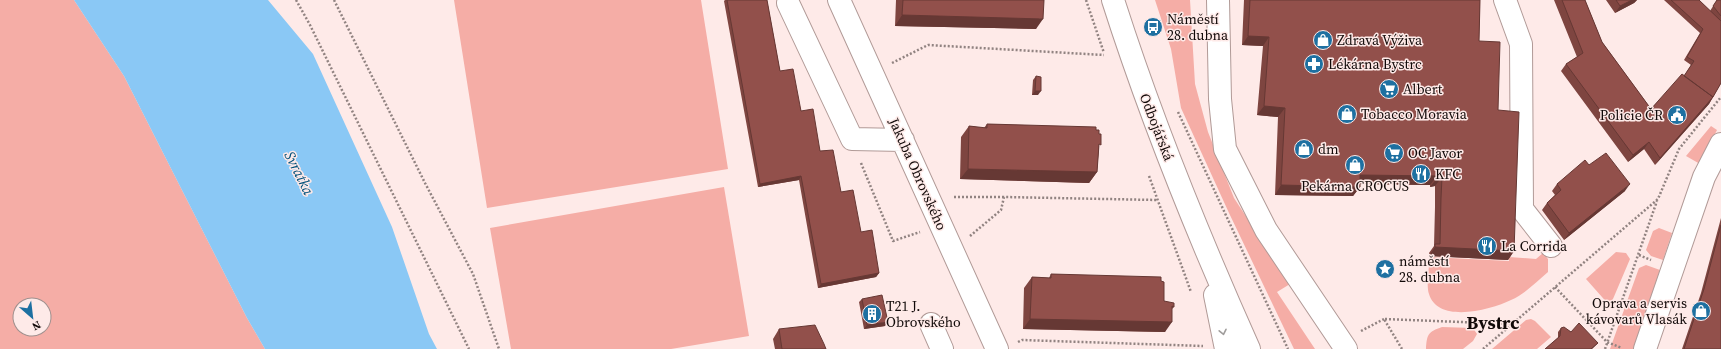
<svg xmlns="http://www.w3.org/2000/svg" width="1721" height="349" viewBox="0 0 1721 349" font-family="'Source Serif 4',serif">
<style>
.green{fill:#f5ada6;fill-rule:evenodd}
.water{fill:#8ac8f5}
.lines{fill:none;stroke-linecap:round;stroke-linejoin:round}
.minor-casing{stroke:#b19a97;stroke-width:24}
.path{stroke:#918381;stroke-width:2.5;stroke-dasharray:2 2;stroke-linecap:butt}
.minor{stroke:#fff;stroke-width:22}
.wall{fill:#7e4540}
.shaded-wall{fill:#663834}
.building{fill:#92504b;stroke:#663834}
.oneway{stroke:#a09d9c}
.labels{text-anchor:middle;stroke-width:3;stroke-linejoin:round;paint-order:stroke}
.poi-label{font-size:14px;fill:#110908;stroke:#feeae8;text-anchor:start}
.street-label{font-size:14px;fill:#110908;stroke:#feeae8}
.water-label{font-size:15px;font-style:italic;fill:#03527c;stroke:#feeae8}
.district-label{font-size:18px;font-weight:bold;fill:#110908;stroke:#feeae8}
</style>
<rect width="100%" height="100%" fill="#feeae8"/>
<path class="green" d="M0,0H74L124,76L247,318L265,349H0ZM20,305H44V329H20Z
M454,0H701L728,169L487,208Z
M1155,0H1190L1195,84L1208,132L1234,198L1290,284L1277,292L1315,349H1294L1229,213L1181,108L1171,49Z
M1711,126L1717,130L1700,164L1686,156Z
M724,187L749,336L671,349H511L490,228Z
M1659,228L1672,233L1663,260L1651,256L1646,250L1653,231Z
M1616,252L1626,253L1630,259L1610,306L1586,279Z
M1543,253L1548,259V272C1536,282 1525,294 1511,300C1491,310 1438,324 1429,294C1426,286 1429,267 1430,257L1509,261V257L1536,259Z
M1646,265L1660,270L1633,349H1610L1639,268Z
M1531,319L1535,321L1551,337L1537,349H1492L1526,320Z
M1442,327L1473,328L1477,334L1473,341L1463,349H1426C1427,334 1428,332 1442,327Z"/>
<path class="water" d="M74,0H268L313,54L392,227L429,334L437,349H265L247,318L124,76Z"/>
<g class="lines">
<defs>
<path id="minor" d="M839,0L997,349
M1113,0C1151,119 1198,235 1249,349
M1218,0L1220,99L1225,149L1266,230L1346,349
M1505,0L1521,44L1522,209L1551,246
M788,3L852,139L903,140
M1215,295L1226,349
M931,324L942,349
M1645,349L1704,177L1721,144"/>
</defs>
<use href="#minor" class="minor-casing"/>
<path class="path" d="M296,0L310,25L469,349
M334,0L425,183L473,274L499,349
M1086,0L1104,53
M892,63L928,45L1104,55
M1178,112L1288,349
M861,163L893,241L920,232
M1149,176L1191,292
M954,197H1004
M970,236L1001,210L1004,197L1157,200
M1639,255L1651,260
M1555,287L1607,342L1622,348
M1361,331L1384,319
M1018,342L1022,340L1203,346
M1402,349L1384,319L1512,324
M1483,349L1658,199L1679,149L1721,97
M1605,349L1657,201"/>
<use href="#minor" class="minor"/>
</g>
<path class="wall" d="M725,0H767L780,71L801,111L820,151L861,232L879,273L876,277L818,288L799,180L758,187L724,1Z
M896,0H1044L1036,29L895,26Z
M1244,0H1480L1479,41L1498,110L1514,251L1508,260L1429,256V253L1434,246L1435,207V186L1430,187V185L1360,184V187L1353,196L1275,195L1278,117L1257,115L1263,46L1242,45Z
M1554,0H1585L1602,42L1651,109L1684,76L1691,65L1684,60L1700,33L1664,0H1699L1710,11L1717,0H1721V83L1709,104L1655,165L1644,149L1628,162L1561,71L1566,64L1577,57Z
M1606,0H1637L1634,3L1615,13Z
M1036,76L1038,95H1032L1033,80Z
M987,124L1096,130L1099,134V148L1097,172L1089,183L960,179L961,137L969,126L984,128Z
M1589,165L1625,191L1564,240L1542,210L1547,203L1555,195L1552,191L1557,184Z
M1721,218V349H1682L1701,293Z
M1051,274L1161,281L1164,301L1174,307L1172,309L1165,332L1023,329L1024,288L1032,277L1049,278Z
M862,299L885,326L864,329L859,302Z
M1561,328L1571,332L1598,343L1592,349H1545L1558,338V332Z
M779,329L826,349H775L773,339Z"/>
<path class="shaded-wall" d="M1632,0H1637L1634,3L1615,13L1620,6Z
M902,15L1043,19L1036,29L895,26Z
M1248,36L1269,37L1263,46L1242,45Z
M1035,91H1041L1038,95H1032Z
M1713,97L1709,104L1655,165L1660,158Z
M1264,106L1285,108L1278,117L1257,115Z
M1649,142L1644,149L1628,162L1633,155Z
M968,169L1097,172L1089,183L960,179Z
M1360,175L1437,176L1430,185L1354,184Z
M801,176L799,180L758,187L760,184Z
M1442,177L1435,186L1430,187L1437,178Z
M1630,184L1625,191L1564,240L1569,233Z
M1281,185L1360,187L1353,196L1275,195Z
M1435,247L1514,251L1508,260L1429,256Z
M879,273L876,277L818,288L821,284Z
M1030,319L1172,322L1165,332L1023,329Z
M888,322L885,326L864,329L867,325Z"/>
<path class="building" d="M727,0H767L780,71L793,69L801,111L813,109L820,151L833,150L841,192L853,190L861,232L872,230L879,273L821,284L801,176L760,184Z
M903,0H1044L1043,19L902,15Z
M1250,0H1480L1479,41L1500,42L1498,110L1519,112L1514,251L1435,247V244H1440L1441,198L1442,177L1437,178V176L1360,175V187L1281,185L1285,108L1264,106L1269,37L1248,36Z
M1562,0H1585L1602,42L1651,109L1682,74L1713,97L1660,158L1649,142L1633,155L1566,64L1583,53Z
M1616,0H1632L1620,6Z
M1671,0H1699L1721,21V83L1713,97L1684,76L1694,61L1687,57L1703,29Z
M1717,0H1721V16L1713,6Z
M1036,76L1041,77V91H1035Z
M987,124L1096,127V130H1099V134H1101V145L1099,144L1097,172L968,169L969,126L987,128Z
M1606,153L1630,184L1569,233L1547,203L1561,190L1557,184L1585,160L1589,165Z
M1721,225V349H1684L1704,289Z
M1051,274L1161,277V281L1164,282V301L1174,303V307L1172,306V322L1030,319L1032,277L1051,278Z
M882,295L888,322L867,325L862,299Z
M1579,323L1598,343L1591,349H1545L1560,336L1561,328L1564,327L1571,332Z
M815,325L824,344L826,349H782L779,329Z"/>
<defs><path id="oneway-chevron" d="M-2-3.5L2.5 0L-2 3.5" fill="none" stroke-width="1.6" stroke-linecap="round" stroke-linejoin="round"/></defs>
<use class="oneway" href="#oneway-chevron" transform="translate(1223 332) rotate(78)"/>
<defs>
<symbol id="bus-disc" viewBox="-11 -11 22 22"><circle r="9.5" fill="#1e70a1" stroke="#feeae8"/><path d="M-5-6H5V4H4V6H2V4H-2V6H-4V4H-5ZM-3.5-4V0h7V-4ZM-3.5 1.2v1.5H-2V1.2ZM2 1.2v1.5H3.5V1.2Z" fill="#fff"/></symbol>
<symbol id="shop-disc" viewBox="-11 -11 22 22"><circle r="9.5" fill="#1e70a1" stroke="#feeae8"/><path d="M-5-2.5h2.3a2.7 3.5 0 0 1 5.4 0H5L5.5 6h-11ZM-1.5-2.5h3a1.5 2.3 0 0 0-3 0Z" fill="#fff"/></symbol>
<symbol id="pharmacy-disc" viewBox="-11 -11 22 22"><circle r="9.5" fill="#1e70a1" stroke="#feeae8"/><path d="M-2-6h4v4h4v4h-4v4h-4v-4h-4v-4h4Z" fill="#fff"/></symbol>
<symbol id="supermarket-disc" viewBox="-11 -11 22 22"><circle r="9.5" fill="#1e70a1" stroke="#feeae8"/><path d="M-6-5.5h2.5l.6 2H6L4.5 2H-2.5L-4.4-4H-6ZM-1.5 3.2a1.3 1.3 0 1 0 .1 0ZM3 3.2a1.3 1.3 0 1 0 .1 0Z" fill="#fff"/></symbol>
<symbol id="civic-disc" viewBox="-11 -11 22 22"><circle r="9.5" fill="#1e70a1" stroke="#feeae8"/><path d="M-.6-6.5H3V-4.5H.6V-3L4-1V1h2V6H-6V1h2V-1L-.6-3ZM-1.2 2.5V6h2.4V2.5Z" fill="#fff"/></symbol>
<symbol id="restaurant-disc" viewBox="-11 -11 22 22"><circle r="9.5" fill="#1e70a1" stroke="#feeae8"/><path d="M-5-6h1v4h1v-4h1v4h1v-4h1v5L-1.5 .5V6h-2V.5L-5-1ZM5-6V6H3V1.5H1.5Q1.5-4 5-6Z" fill="#fff"/></symbol>
<symbol id="sight-disc" viewBox="-11 -11 22 22"><circle r="9.5" fill="#1e70a1" stroke="#feeae8"/><path d="M0-6L1.8-2.2L6-1.7L2.9 1.2L3.7 5.4L0 3.3L-3.7 5.4L-2.9 1.2L-6-1.7L-1.8-2.2Z" fill="#fff"/></symbol>
<symbol id="building-disc" viewBox="-11 -11 22 22"><circle r="9.5" fill="#1e70a1" stroke="#feeae8"/><path d="M-4-6H4V6H1V3H-1V6H-4ZM-2.5-4.3h1.7v1.8h-1.7ZM.8-4.3h1.7v1.8H.8ZM-2.5-1h1.7V.8h-1.7ZM.8-1h1.7V.8H.8Z" fill="#fff"/></symbol>
</defs>
<g fill-rule="evenodd">
<use href="#bus-disc" x="1142" y="16" width="22" height="22"/>
<use href="#shop-disc" x="1312" y="29" width="22" height="22"/>
<use href="#pharmacy-disc" x="1303" y="53" width="22" height="22"/>
<use href="#supermarket-disc" x="1378" y="78" width="22" height="22"/>
<use href="#shop-disc" x="1336" y="103" width="22" height="22"/>
<use href="#civic-disc" x="1666" y="104" width="22" height="22"/>
<use href="#shop-disc" x="1293" y="138" width="22" height="22"/>
<use href="#supermarket-disc" x="1383" y="142" width="22" height="22"/>
<use href="#shop-disc" x="1344" y="154" width="22" height="22"/>
<use href="#restaurant-disc" x="1410" y="163" width="22" height="22"/>
<use href="#restaurant-disc" x="1476" y="235" width="22" height="22"/>
<use href="#sight-disc" x="1374" y="258" width="22" height="22"/>
<use href="#shop-disc" x="1690" y="300" width="22" height="22"/>
<use href="#building-disc" x="861" y="303" width="22" height="22"/>
</g>
<g class="labels">
<g class="poi-label">
<text x="1167" y="24">Náměstí<tspan x="1167" dy="16">28. dubna</tspan></text>
<text x="1337" y="45">Zdravá Výživa</text>
<text x="1328" y="69">Lékárna Bystrc</text>
<text x="1403" y="94">Albert</text>
<text x="1361" y="119">Tobacco Moravia</text>
<text x="1663" y="120" text-anchor="end">Policie ČR</text>
<text x="1318" y="154">dm</text>
<text x="1408" y="158">OC Javor</text>
<text x="1435" y="179">KFC</text>
<text x="1355" y="191" text-anchor="middle">Pekárna CROCUS</text>
<text x="1501" y="251">La Corrida</text>
<text x="1399" y="266">náměstí<tspan x="1399" dy="16">28. dubna</tspan></text>
<text x="1687" y="308" text-anchor="end">Oprava a servis<tspan x="1687" dy="16">kávovarů Vlasák</tspan></text>
<text x="886" y="311">T21 J.<tspan x="886" dy="16">Obrovského</tspan></text>
</g>
<g class="street-label">
<text transform="translate(1157 127) rotate(69)" y="5">Odbojářská</text>
<text transform="translate(918 174) rotate(66)" y="5">Jakuba Obrovského</text>
</g>
<g class="water-label">
<text transform="translate(299 173) rotate(63)" y="5">Svratka</text>
</g>
<g class="district-label">
<text x="1493" y="329">Bystrc</text>
</g>
</g>
<g transform="translate(32 317) rotate(152)"><circle r="19" fill="#feeae8" stroke="#9f908e"/>
<path d="M0-3L7 15L0 10L-7 15Z" fill="#1e70a1"/>
<text y="-6" font-size="11" font-weight="bold" text-anchor="middle" fill="#110908">N</text>
</g>
</svg>
